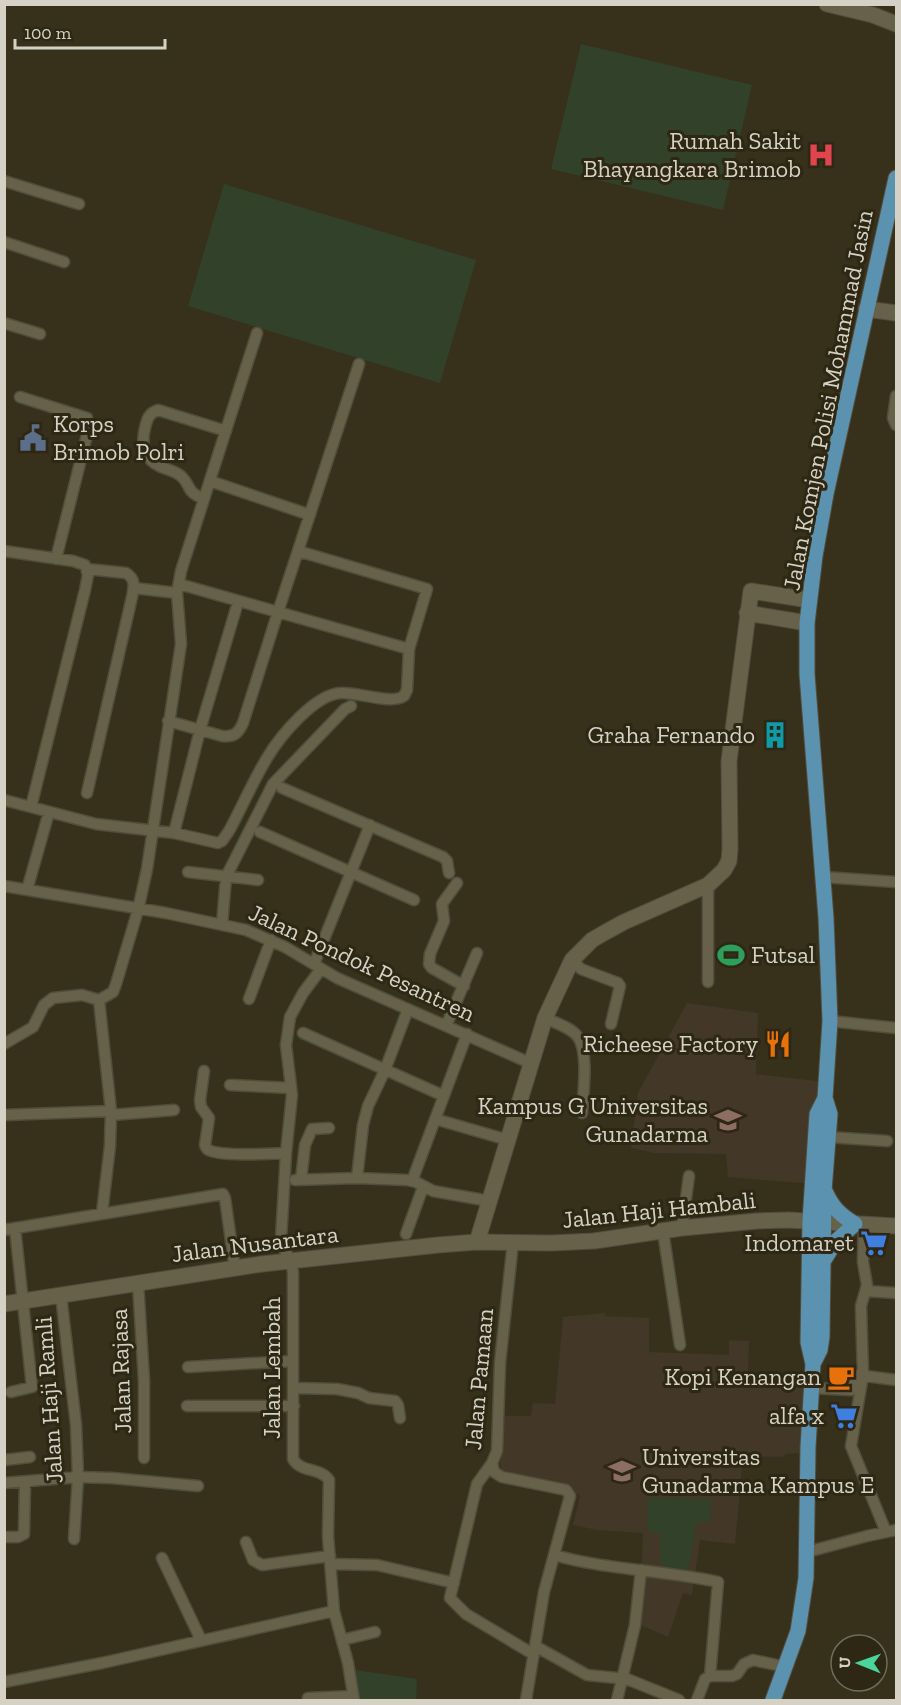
<svg xmlns="http://www.w3.org/2000/svg" width="901" height="1705" viewBox="0 0 901 1705" font-family="'Zilla Slab',serif">
<style>
.education{fill:#433728}
.green{fill:#324129}
.lines{fill:none;stroke-linecap:round;stroke-linejoin:round}
.street-casing{stroke:#524d3b;stroke-width:13}
.secondary-casing{stroke:#524d3b;stroke-width:17}
.primary-casing{stroke:#524d3b;stroke-width:17}
.street{stroke:#67614a;stroke-width:10}
.secondary{stroke:#67614a;stroke-width:15}
.primary{stroke:#5b92af;stroke-width:15}
.labels{text-anchor:middle;stroke-width:6;stroke-linejoin:round;paint-order:stroke}
.poi-label{font-size:24px;fill:#d5d2c5;stroke:#2d2713;text-anchor:end}
.street-label{font-size:24px;fill:#d5d2c5;stroke:#2d2713}
</style>
<rect width="100%" height="100%" fill="#37311c"/>
<path class="education" d="M687,1003L758,1013L756,1074L825,1082L814,1184L728,1177L726,1154L655,1153L631,1148L638,1093Z
M605,1313V1316L649,1318V1352L729,1355V1340L749,1341L748,1374L806,1373L802,1453L786,1454L782,1457L743,1456L735,1544L700,1540L692,1595L683,1593L668,1637L639,1624L643,1533L597,1530L573,1525L580,1496L578,1494L504,1477L500,1464L503,1416H531L533,1403L555,1404L563,1317Z"/>
<path class="green" d="M581,44L752,85L723,210L551,169Z
M224,184L476,260L440,383L188,306Z
M651,1497L711,1500L710,1520L707,1522H698L696,1524L688,1571L662,1568L660,1565V1534L648,1531L647,1529L648,1500Z
M348,1669L417,1679L416,1700H355Z"/>
<g class="lines">
<defs>
<path id="street" d="M4,181L79,204
M4,242L64,262
M4,323L40,334
M896,396L893,418L896,425
M20,397L87,418L88,431L56,559
M210,481L310,515
M204,499C185,491 192,487 182,477C176,471 168,470 161,467C144,460 141,443 145,428C147,419 149,413 158,410L226,431
M4,551L73,561L85,565L88,575L85,590L31,807
M179,584L409,649
M134,588L177,593
M168,721L222,736C234,737 238,734 243,723L278,612L359,364
M282,788L443,857L447,861L449,873
M87,793L132,597C134,587 136,579 126,573L87,569
M4,800L96,824L174,833L218,843L222,841L229,831C242,807 253,781 267,758C280,736 315,694 341,693C359,692 391,705 404,696L407,690L409,649L427,589L298,551
M260,832L414,900
M174,833L200,730L238,602
M188,872L258,880
M823,877L896,882
M457,883L442,904L444,921L430,954L429,964L432,968L464,986
M4,886L166,913L246,930L285,947L337,978L530,1063
M27,890L49,812
M222,925L226,877L273,784L345,709L351,706
M572,960L581,969L618,983L620,986L611,1024
M314,964L370,825
M321,969L303,993L290,1017L286,1045L292,1095L286,1153L281,1239C284,1253 292,1259 293,1273V1459C301,1473 320,1467 329,1480L328,1536L334,1611L348,1663L354,1700
M708,982V885
M249,999L271,940
M99,1000L111,1111L110,1146L102,1213
M545,1018C555,1023 571,1027 578,1037C589,1053 583,1094 582,1113
M830,1021L896,1028
M446,1026L477,953
M303,1033L444,1096
M4,1044L33,1027L44,1005L53,998L82,995L99,1000L113,992L116,984L138,910L147,869L181,644L177,593L181,571L257,333
M204,1071L200,1100L201,1107L209,1118L205,1145C207,1149 207,1150 211,1151C224,1156 270,1154 286,1153
M230,1085L291,1088
M4,1115L111,1111
M111,1115L174,1110
M435,1119L508,1140
M828,1137L887,1141
M357,1178L363,1125L368,1106L385,1070L408,1009
M295,1180L357,1178L407,1180L416,1182L433,1191L489,1201
M301,1180L305,1145L312,1129L329,1128
M412,1181L467,1034
M864,1225L863,1262L867,1285L861,1306L863,1375L851,1446L886,1532
M682,1228L689,1176
M4,1230L223,1194L225,1198L235,1269
M663,1231L680,1345
M406,1234L423,1187
M513,1242L500,1363L497,1451L492,1463L477,1484L450,1598L466,1614L533,1654
M138,1283L144,1380V1458
M866,1291L896,1293
M61,1295L76,1425L78,1477L74,1539
M188,1367L293,1361
M294,1388L337,1389L358,1393L369,1398L395,1401L398,1405L400,1418
M811,1388L851,1390L856,1376L858,1375L896,1380
M11,1392L32,1387L15,1228
M187,1406H294
M4,1460L30,1457
M492,1463L494,1472L502,1477L566,1490L570,1496L544,1592L526,1700
M4,1483L78,1477L112,1478L198,1486
M4,1537H18L24,1534L25,1482
M246,1542L253,1560L262,1565L330,1556
M807,1552L867,1536L896,1530
M554,1555C607,1570 664,1570 718,1582L710,1676L705,1679L697,1700
M162,1558L201,1640
M331,1564L377,1565L454,1583
M342,1640L375,1632
M535,1646L587,1675L627,1679L679,1700
M710,1676H732L737,1674L744,1664L753,1660L786,1667
M4,1682L102,1663L334,1611
M308,1698L353,1696
M617,1700L635,1625L641,1570"/>
<path id="secondary" d="M827,4L873,15L896,24
M866,309L896,313
M747,613L807,623
M477,1242L545,1018L572,960L592,940L604,933L624,922L708,885L724,870L729,861L730,849L729,761L751,591L809,600
M4,1304L262,1264L438,1245L477,1242L551,1243L594,1241L682,1228L757,1221L788,1220L896,1226"/>
<path id="primary" d="M824,1260L836,1241L855,1224C840,1215 832,1207 825,1191
M813,1364L820,1350L822,1337L824,1191L830,1114L825,1098L830,1021L826,918L807,674V623L815,556L826,494L896,178
M773,1700L798,1631L806,1578L808,1447L813,1364L808,1342L810,1221L817,1114L825,1098"/>
</defs>
<use href="#street" class="street-casing"/>
<use href="#secondary" class="secondary-casing"/>
<use href="#primary" class="primary-casing"/>
<use href="#street" class="street"/>
<use href="#secondary" class="secondary"/>
<use href="#primary" class="primary"/>
</g>
<defs>
<symbol id="hospital-bare" viewBox="-9 -9 18 18"><path d="M-5-5h3v3.5h4V-5h3V5h-3V1.5h-4V5h-3Z" fill="#e0444e" stroke="#2d2713" stroke-width="2.5" paint-order="stroke"/></symbol>
<symbol id="civic-bare" viewBox="-9 -9 18 18"><path d="M-.6-6.5H3V-4.5H.6V-3L4-1V1h2V6H-6V1h2V-1L-.6-3ZM-1.2 2.5V6h2.4V2.5Z" fill="#5c6f8a" stroke="#2d2713" stroke-width="2.5" paint-order="stroke"/></symbol>
<symbol id="building-bare" viewBox="-9 -9 18 18"><path d="M-4-6H4V6H1V3H-1V6H-4ZM-2.5-4.3h1.7v1.8h-1.7ZM.8-4.3h1.7v1.8H.8ZM-2.5-1h1.7V.8h-1.7ZM.8-1h1.7V.8H.8Z" fill="#0f9aa8" stroke="#2d2713" stroke-width="2.5" paint-order="stroke"/></symbol>
<symbol id="stadium-bare" viewBox="-9 -9 18 18"><path d="M0-5a6.5 5 0 1 0 0 10a6.5 5 0 1 0 0-10ZM-3.5-1.8h7v3.6h-7Z" fill="#2e9e5b" stroke="#2d2713" stroke-width="2.5" paint-order="stroke"/></symbol>
<symbol id="restaurant-bare" viewBox="-9 -9 18 18"><path d="M-5-6h1v4h1v-4h1v4h1v-4h1v5L-1.5 .5V6h-2V.5L-5-1ZM5-6V6H3V1.5H1.5Q1.5-4 5-6Z" fill="#e8710a" stroke="#2d2713" stroke-width="2.5" paint-order="stroke"/></symbol>
<symbol id="university-bare" viewBox="-9 -9 18 18"><path d="M0-5L7-2L0 1L-7-2ZM-4 1L0 2.5L4 1V4Q0 6-4 4Z" fill="#8d6e63" stroke="#2d2713" stroke-width="2.5" paint-order="stroke"/></symbol>
<symbol id="supermarket-bare" viewBox="-9 -9 18 18"><path d="M-6-5.5h2.5l.6 2H6L4.5 2H-2.5L-4.4-4H-6ZM-1.5 3.2a1.3 1.3 0 1 0 .1 0ZM3 3.2a1.3 1.3 0 1 0 .1 0Z" fill="#3f7fe0" stroke="#2d2713" stroke-width="2.5" paint-order="stroke"/></symbol>
<symbol id="cafe-bare" viewBox="-9 -9 18 18"><path d="M-5.5-4.5H6V0H3Q3 3.5 0 3.5H-2.5Q-5.5 3.5-5.5 0ZM3-3.2v2h1.7v-2ZM-6 4.5H4V6H-6Z" fill="#e8710a" stroke="#2d2713" stroke-width="2.5" paint-order="stroke"/></symbol>
</defs>
<g fill-rule="evenodd">
<use href="#hospital-bare" x="802" y="136" width="38" height="38"/>
<use href="#civic-bare" x="14" y="419" width="38" height="38"/>
<use href="#building-bare" x="756" y="716" width="38" height="38"/>
<use href="#stadium-bare" x="712" y="936" width="38" height="38"/>
<use href="#restaurant-bare" x="759" y="1025" width="38" height="38"/>
<use href="#university-bare" x="709" y="1101" width="38" height="38"/>
<use href="#supermarket-bare" x="855" y="1224" width="38" height="38"/>
<use href="#cafe-bare" x="822" y="1358" width="38" height="38"/>
<use href="#supermarket-bare" x="825" y="1397" width="38" height="38"/>
<use href="#university-bare" x="603" y="1452" width="38" height="38"/>
</g>
<g class="labels">
<g class="poi-label">
<text x="801" y="149">Rumah Sakit<tspan x="801" dy="28">Bhayangkara Brimob</tspan></text>
<text x="53" y="432" text-anchor="start">Korps<tspan x="53" dy="28">Brimob Polri</tspan></text>
<text x="755" y="743">Graha Fernando</text>
<text x="751" y="963" text-anchor="start">Futsal</text>
<text x="758" y="1052">Richeese Factory</text>
<text x="708" y="1114">Kampus G Universitas<tspan x="708" dy="28">Gunadarma</tspan></text>
<text x="854" y="1251">Indomaret</text>
<text x="821" y="1385">Kopi Kenangan</text>
<text x="824" y="1424">alfa x</text>
<text x="642" y="1465" text-anchor="start">Universitas<tspan x="642" dy="28">Gunadarma Kampus E</tspan></text>
</g>
<g class="street-label">
<text transform="translate(828 400) rotate(-79)" y="8">Jalan Komjen Polisi Mohammad Jasin</text>
<text transform="translate(362 963) rotate(25)" y="8">Jalan Pondok Pesantren</text>
<text transform="translate(659 1210) rotate(-6)" y="8">Jalan Haji Hambali</text>
<text transform="translate(255 1244) rotate(-7)" y="8">Jalan Nusantara</text>
<text transform="translate(272 1368) rotate(-90)" y="8">Jalan Lembah</text>
<text transform="translate(121 1371) rotate(-92)" y="8">Jalan Rajasa</text>
<text transform="translate(479 1379) rotate(-85)" y="8">Jalan Pamaan</text>
<text transform="translate(49 1400) rotate(-94)" y="8">Jalan Haji Ramli</text>
</g>
</g>
<rect width="901" height="1705" fill="none" stroke="#d5d2c5" stroke-width="12"/>
<g transform="translate(859 1663) rotate(271)"><circle r="28" fill="#2d2713" stroke="#706b5a" stroke-width="1.5"/>
<path d="M0-4.5L10 22L0 15L-10 22Z" fill="#4bd49b"/>
<text y="-9" font-size="16" font-weight="bold" text-anchor="middle" fill="#d5d2c5">U</text>
</g>
<path d="M15 39v9h150v-9" fill="none" stroke="#d5d2c5" stroke-width="3"/>
<text x="24" y="39" font-size="18" fill="#d5d2c5" stroke="#2d2713" stroke-width="4.5" paint-order="stroke">100 m</text>
</svg>
